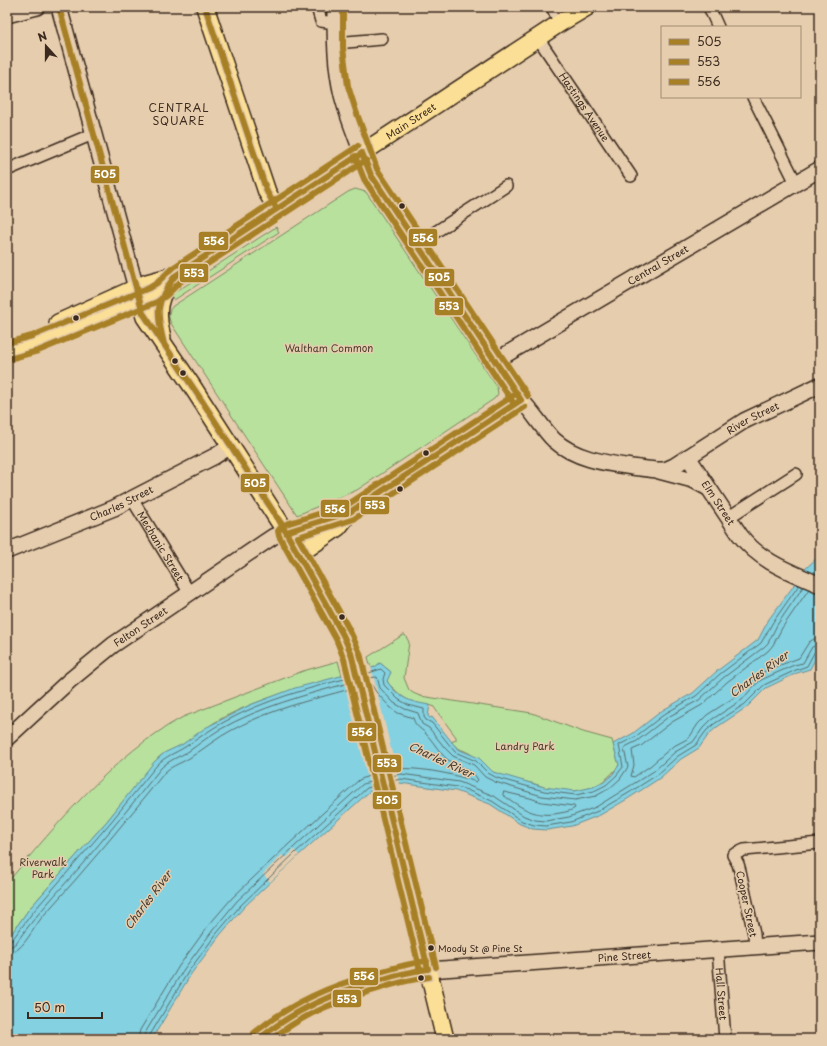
<svg xmlns="http://www.w3.org/2000/svg" width="827" height="1046" viewBox="0 0 827 1046" font-family="'Playpen Sans',sans-serif">
<style>
.green{fill:#b8e19d;stroke:#7a865e}
.water{fill:#83d1e1;stroke:#668e93}
.pier{fill:#e6cdae}
.lines{fill:none;stroke-linecap:round;stroke-linejoin:round}
.shore{stroke:#586d6c;stroke-width:1}
.street-casing{stroke:#3b2a1e;stroke-width:14}
.secondary-casing{stroke:#3b2a1e;stroke-width:18}
.primary-casing{stroke:#3b2a1e;stroke-width:20}
.street{stroke:#e6cdae;stroke-width:11}
.secondary{stroke:#e6cdae;stroke-width:15}
.primary{stroke:#fbdf96;stroke-width:17}
.bus-1-casing{stroke:#e6cdae;stroke-width:9}
.bus-2-casing{stroke:#e6cdae;stroke-width:9}
.bus-3-casing{stroke:#e6cdae;stroke-width:9}
.bus-1{stroke:#a78026;stroke-width:6}
.bus-2{stroke:#a78026;stroke-width:6}
.bus-3{stroke:#a78026;stroke-width:6}
.bus-dot{fill:#3b2a1e;stroke:#e6cdae;stroke-width:1.5}
.labels{text-anchor:middle;stroke-width:3;stroke-linejoin:round;paint-order:stroke}
.bus-label{font-size:9px;fill:#3b2a1e;stroke:#e6cdae;text-anchor:start}
.street-label{font-size:10px;fill:#3b2a1e;stroke:#e6cdae}
.park-label{font-size:10px;fill:#483c2b;stroke:#e6cdae}
.neighbourhood-label{font-size:11px;letter-spacing:1px;fill:#3b2a1e;stroke:#e6cdae}
.water-label{font-size:11px;font-style:italic;fill:#423b32;stroke:#e6cdae}
.line-badge{stroke:#e6cdae;stroke-width:1.5}
.badge-label{font-size:11px;text-anchor:middle;font-weight:bold;fill:#fff}
</style>
<rect width="100%" height="100%" fill="#e6cdae"/>
<filter id="ink" filterUnits="userSpaceOnUse"><feTurbulence type="fractalNoise" baseFrequency=".025" numOctaves="2"/><feDisplacementMap in="SourceGraphic" scale="8" xChannelSelector="R" yChannelSelector="G"/><feConvolveMatrix kernelMatrix="1 2 1 2 8 2 1 2 1" color-interpolation-filters="sRGB"/></filter>
<g filter="url(#ink)">
<path class="green" d="M355,189L366,192L370,198L497,387L498,394L494,399L357,490L297,515L172,325C168,318 167,312 173,306L348,192Z
M276,227L279,232L174,300L171,295Z
M403,635H405L409,642L404,678L409,690L413,693L420,696L532,713L583,732L612,740L619,765C600,791 576,795 546,788C541,786 536,784 531,783C519,780 504,778 493,772C485,767 479,760 472,755C464,749 459,751 451,742L456,740V737L433,706C408,702 406,701 388,683L387,679L391,672L380,663L375,667L371,668L368,657Z
M338,661L342,676C301,687 261,698 224,717C209,725 197,735 183,744C175,749 166,751 159,757L107,821L29,909L7,940V883C56,825 115,753 183,717L303,671Z"/>
<path class="water" d="M820,555V650L810,669L797,673L766,688L747,707L717,727L709,734L699,748L681,759L660,778L629,798L600,815L572,826L547,830L533,829L520,824L490,804L456,791L400,783L370,791L299,855L244,907L220,935L191,974L152,1039H7V940L29,909L107,821L154,762L164,753L183,744L205,728L250,705L295,688L375,667L380,663L391,672L387,681C398,698 410,702 430,705L428,716L430,718L432,717L455,746L460,750L479,758L493,772L544,787L575,791L593,787L604,782L613,774L619,765L613,744L632,734L663,710L693,693L717,671L758,640L769,619L792,588L798,578L803,571Z"/>
<path class="pier" d="M371,666L400,786L371,792L342,674Z
M294,850L299,855L270,882L263,874L282,855L286,858Z"/>
<g class="lines">
<path class="shore" d="M809,589L782,628L773,645L768,651L727,682L702,705L672,722L641,746L632,750L634,765L631,776L634,777L650,766L672,747L689,738L698,724L707,715L738,695L757,676L767,670L799,658L809,642L814,639L820,638
M366,674L381,669L385,673L383,679L384,685L398,699L408,705L424,709V717L426,720L432,723L455,752L476,761L488,773L497,778L544,791L576,795L594,791L606,785L616,776L623,767L619,745L635,737L666,713L696,696L720,674L761,643L773,622L799,585
M367,678L377,677L380,688L394,703L405,709L418,713L422,724L429,728L445,748L453,756L474,765L485,777L495,782L542,796L575,800L596,796L610,788L620,779L628,767L624,749L625,747L637,741L668,717L699,700L723,678L764,647L768,643L777,625L803,587
M369,684L372,685L376,692L391,708L398,713L413,718C416,728 420,727 426,734C435,743 440,755 451,762C461,769 472,768 478,780L476,782C455,774 411,765 390,770
M391,776L401,774L459,782L494,796L524,816L535,820L546,821L569,817L596,807L654,771L675,752L693,742L703,728L711,720L742,700L753,687L761,680L794,665L803,663L812,647L820,644
M392,781L401,779L457,787L467,790L492,801L522,821L534,825L546,826L571,822L598,811L627,794L657,775L678,756L696,745L706,731L714,724L745,704L764,685L796,670L807,666L815,651L820,649
M504,792L530,798L542,802L574,806L575,808C571,811 566,812 560,813C535,818 523,809 503,795Z
M7,942L12,940L33,912L110,823L157,765C167,755 174,754 185,747C199,738 212,728 226,721C265,700 306,689 348,678
M7,947L12,946L16,943C35,916 57,893 79,868C107,835 134,802 161,768C169,760 179,757 189,751C199,744 209,736 219,730C260,707 304,695 349,683
M7,953C11,953 15,952 18,949C28,941 35,925 44,915C86,869 126,821 165,772C173,765 182,763 191,757C205,748 217,738 232,730C269,710 310,700 350,689
M138,1039L140,1030L179,966L208,926L232,898L289,844L359,780L371,775
M144,1039L145,1033L184,969L213,930L237,901L293,848L363,784L373,781
M149,1039L150,1035L188,972L217,933L241,905L296,852L367,788L374,786"/>
<defs>
<g id="street">
<path d="M317,7L321,21L335,23"/>
<path d="M552,7L560,23"/>
<path d="M709,7L718,27"/>
<path id="s1" d="M538,38L631,176"/>
<path d="M335,43L382,39"/>
<path d="M753,97L796,183"/>
<path d="M7,170L93,134"/>
<path d="M417,244L506,186"/>
<path id="s2" d="M132,499L189,592"/>
<path d="M729,517L796,474"/>
<path d="M755,947L754,934L740,871L738,864L733,855L744,850L820,843"/>
<path id="s3" d="M718,949L725,1039"/>
</g>
<g id="secondary">
<path d="M59,7L136,288"/>
<path d="M335,7C335,37 335,66 342,95C347,115 355,134 362,153"/>
<path d="M7,15L37,7"/>
<path id="s4" d="M495,361L820,169"/>
<path id="s5" d="M521,400C533,412 542,428 554,440C575,459 605,463 632,467C641,468 650,470 660,470H665L674,466L744,421L820,385"/>
<path id="s6" d="M688,457L740,535C760,562 791,572 820,585"/>
<path d="M659,471L693,480L708,488"/>
<path id="s7" d="M7,551L114,508L215,456L231,446"/>
<path id="s8" d="M7,738L69,681L113,645L265,542L274,536L286,532"/>
<path id="s9" d="M259,1039C303,1000 359,982 415,971L820,942"/>
</g>
<g id="primary">
<path d="M205,7L267,192L277,209"/>
<path d="M136,288L145,317L192,386L286,532L343,635L351,653L355,668L445,1039"/>
<path d="M58,323L147,283L173,276"/>
<path d="M162,337C157,318 156,302 167,286"/>
<path id="s10" d="M7,351L35,344L153,295L162,289L175,276L560,23L587,7"/>
<path d="M286,532L350,512L521,400L371,175L362,153"/>
<path d="M299,554L338,527L349,513"/>
</g>
</defs>
<use href="#street" class="street-casing"/>
<use href="#secondary" class="secondary-casing"/>
<use href="#primary" class="primary-casing"/>
<use href="#street" class="street"/>
<use href="#secondary" class="secondary"/>
<use href="#primary" class="primary"/>
<defs>
<path id="bus-1" d="M59,7L143,313L202,401L282,525L343,635L351,653L428,969
M205,7L267,192L277,209
M362,153L371,175L521,400
M164,344C156,313 155,302 175,276L362,153
M286,532L350,512L521,400
M259,1039C297,1008 334,993 380,980C396,975 412,971 428,969"/>
<path id="bus-2" d="M355,156L364,179L514,404
M9,359L38,351L157,302L167,295L180,282L366,160
M436,967L360,653L350,631L298,537L354,519L525,407
M272,1039C304,1013 342,999 381,988C397,983 413,979 429,977"/>
<path id="bus-3" d="M343,7V48L348,86L356,111L377,169L528,396
M7,343L32,336L149,288L157,283L171,269L358,146
M420,971L344,659L336,639L279,536L278,531L283,525L347,505L517,393
M254,1033C292,1002 330,986 376,973C393,968 410,963 427,961"/>
</defs>
<use href="#bus-1" class="bus-1-casing"/>
<use href="#bus-2" class="bus-2-casing"/>
<use href="#bus-3" class="bus-3-casing"/>
<use href="#bus-1" class="bus-1"/>
<use href="#bus-2" class="bus-2"/>
<use href="#bus-3" class="bus-3"/>
</g>
</g>
<g class="bus-dot">
<circle cx="402" cy="206" r="3.5"/>
<circle cx="76" cy="318" r="3.5"/>
<circle cx="175" cy="361" r="3.5"/>
<circle cx="183" cy="373" r="3.5"/>
<circle cx="426" cy="453" r="3.5"/>
<circle cx="400" cy="489" r="3.5"/>
<circle cx="342" cy="617" r="3.5"/>
<circle cx="431" cy="948" r="3.5"/>
<circle cx="421" cy="978" r="3.5"/>
</g>
<g class="labels">
<g class="bus-label">
<text x="438" y="952">Moody St @ Pine St</text>
</g>
<g class="street-label">
<text dy="4" stroke="none"><textPath href="#s1" startOffset="83">Hastings Avenue</textPath></text>
<text dy="4" stroke="none"><textPath href="#s10" startOffset="468">Main Street</textPath></text>
<text dy="4" stroke="none"><textPath href="#s4" startOffset="189">Central Street</textPath></text>
<text dy="4" stroke="none"><textPath href="#s5" startOffset="271">River Street</textPath></text>
<text dy="4" stroke="none"><textPath href="#s7" startOffset="124">Charles Street</textPath></text>
<text dy="4" stroke="none"><textPath href="#s6" startOffset="55">Elm Street</textPath></text>
<text dy="4" stroke="none"><textPath href="#s2" startOffset="55">Mechanic Street</textPath></text>
<text dy="4" stroke="none"><textPath href="#s8" startOffset="174">Felton Street</textPath></text>
<text transform="translate(747 904) rotate(78)" y="4">Cooper Street</text>
<text dy="4" stroke="none"><textPath href="#s9" startOffset="382">Pine Street</textPath></text>
<text dy="4" stroke="none"><textPath href="#s3" startOffset="45">Hall Street</textPath></text>
</g>
<g class="park-label">
<text x="329" y="352">Waltham Common</text>
<text x="525" y="750">Landry Park</text>
<text x="43" y="866">Riverwalk<tspan x="43" dy="12">Park</tspan></text>
</g>
<g class="neighbourhood-label">
<text x="179" y="112">CENTRAL<tspan x="179" dy="13">SQUARE</tspan></text>
</g>
<g class="water-label">
<text transform="translate(759 674) rotate(-36)" y="4">Charles River</text>
<text transform="translate(441 760) rotate(25)" y="4">Charles River</text>
<text transform="translate(148 900) rotate(-53)" y="4">Charles River</text>
</g>
</g>
<g class="line-badge">
<rect x="90" y="165" width="30" height="19" rx="4" fill="#a78026"/>
<rect x="408" y="228" width="30" height="19" rx="4" fill="#a78026"/>
<rect x="198" y="231" width="31" height="20" rx="4" fill="#a78026"/>
<rect x="179" y="263" width="30" height="20" rx="4" fill="#a78026"/>
<rect x="424" y="268" width="31" height="19" rx="4" fill="#a78026"/>
<rect x="434" y="297" width="30" height="19" rx="4" fill="#a78026"/>
<rect x="240" y="473" width="30" height="20" rx="4" fill="#a78026"/>
<rect x="360" y="496" width="30" height="19" rx="4" fill="#a78026"/>
<rect x="320" y="499" width="30" height="19" rx="4" fill="#a78026"/>
<rect x="347" y="722" width="30" height="20" rx="4" fill="#a78026"/>
<rect x="372" y="754" width="30" height="19" rx="4" fill="#a78026"/>
<rect x="372" y="791" width="30" height="19" rx="4" fill="#a78026"/>
<rect x="349" y="967" width="30" height="19" rx="4" fill="#a78026"/>
<rect x="332" y="989" width="30" height="19" rx="4" fill="#a78026"/>
</g>
<g class="badge-label">
<text x="105" y="178">505</text>
<text x="423" y="242">556</text>
<text x="214" y="245">556</text>
<text x="194" y="277">553</text>
<text x="439" y="281">505</text>
<text x="449" y="310">553</text>
<text x="255" y="487">505</text>
<text x="375" y="509">553</text>
<text x="335" y="513">556</text>
<text x="362" y="736">556</text>
<text x="387" y="767">553</text>
<text x="387" y="804">505</text>
<text x="364" y="980">556</text>
<text x="347" y="1003">553</text>
</g>
<rect width="827" height="1046" fill="none" stroke="#e6cdae" stroke-width="24"/>
<rect x="12" y="12" width="803" height="1022" fill="none" stroke="#3b2a1e" stroke-width="1.5" filter="url(#ink)"/>
<rect x="661" y="26" width="140" height="72" fill="#e6cdae" stroke="#a28c74"/>
<rect x="669" y="39" width="20" height="6" fill="#a78026" stroke="#a28c74"/>
<text x="697" y="46" font-size="12" fill="#3b2a1e">505</text>
<rect x="669" y="59" width="20" height="6" fill="#a78026" stroke="#a28c74"/>
<text x="697" y="66" font-size="12" fill="#3b2a1e">553</text>
<rect x="669" y="79" width="20" height="6" fill="#a78026" stroke="#a28c74"/>
<text x="697" y="86" font-size="12" fill="#3b2a1e">556</text>
<g transform="translate(46 46) rotate(339)" stroke="#e6cdae" stroke-width="3" paint-order="stroke">
<path d="M0-3L7 15L0 10L-7 15Z" fill="#3b2a1e"/>
<text y="-6" font-size="11" font-weight="bold" text-anchor="middle" fill="#3b2a1e">N</text>
</g>
<path d="M28 1012v6h74v-6" fill="none" stroke="#3b2a1e" stroke-width="2"/>
<text x="34" y="1012" font-size="12" fill="#3b2a1e" stroke="#e6cdae" stroke-width="3" paint-order="stroke">50 m</text>
</svg>
